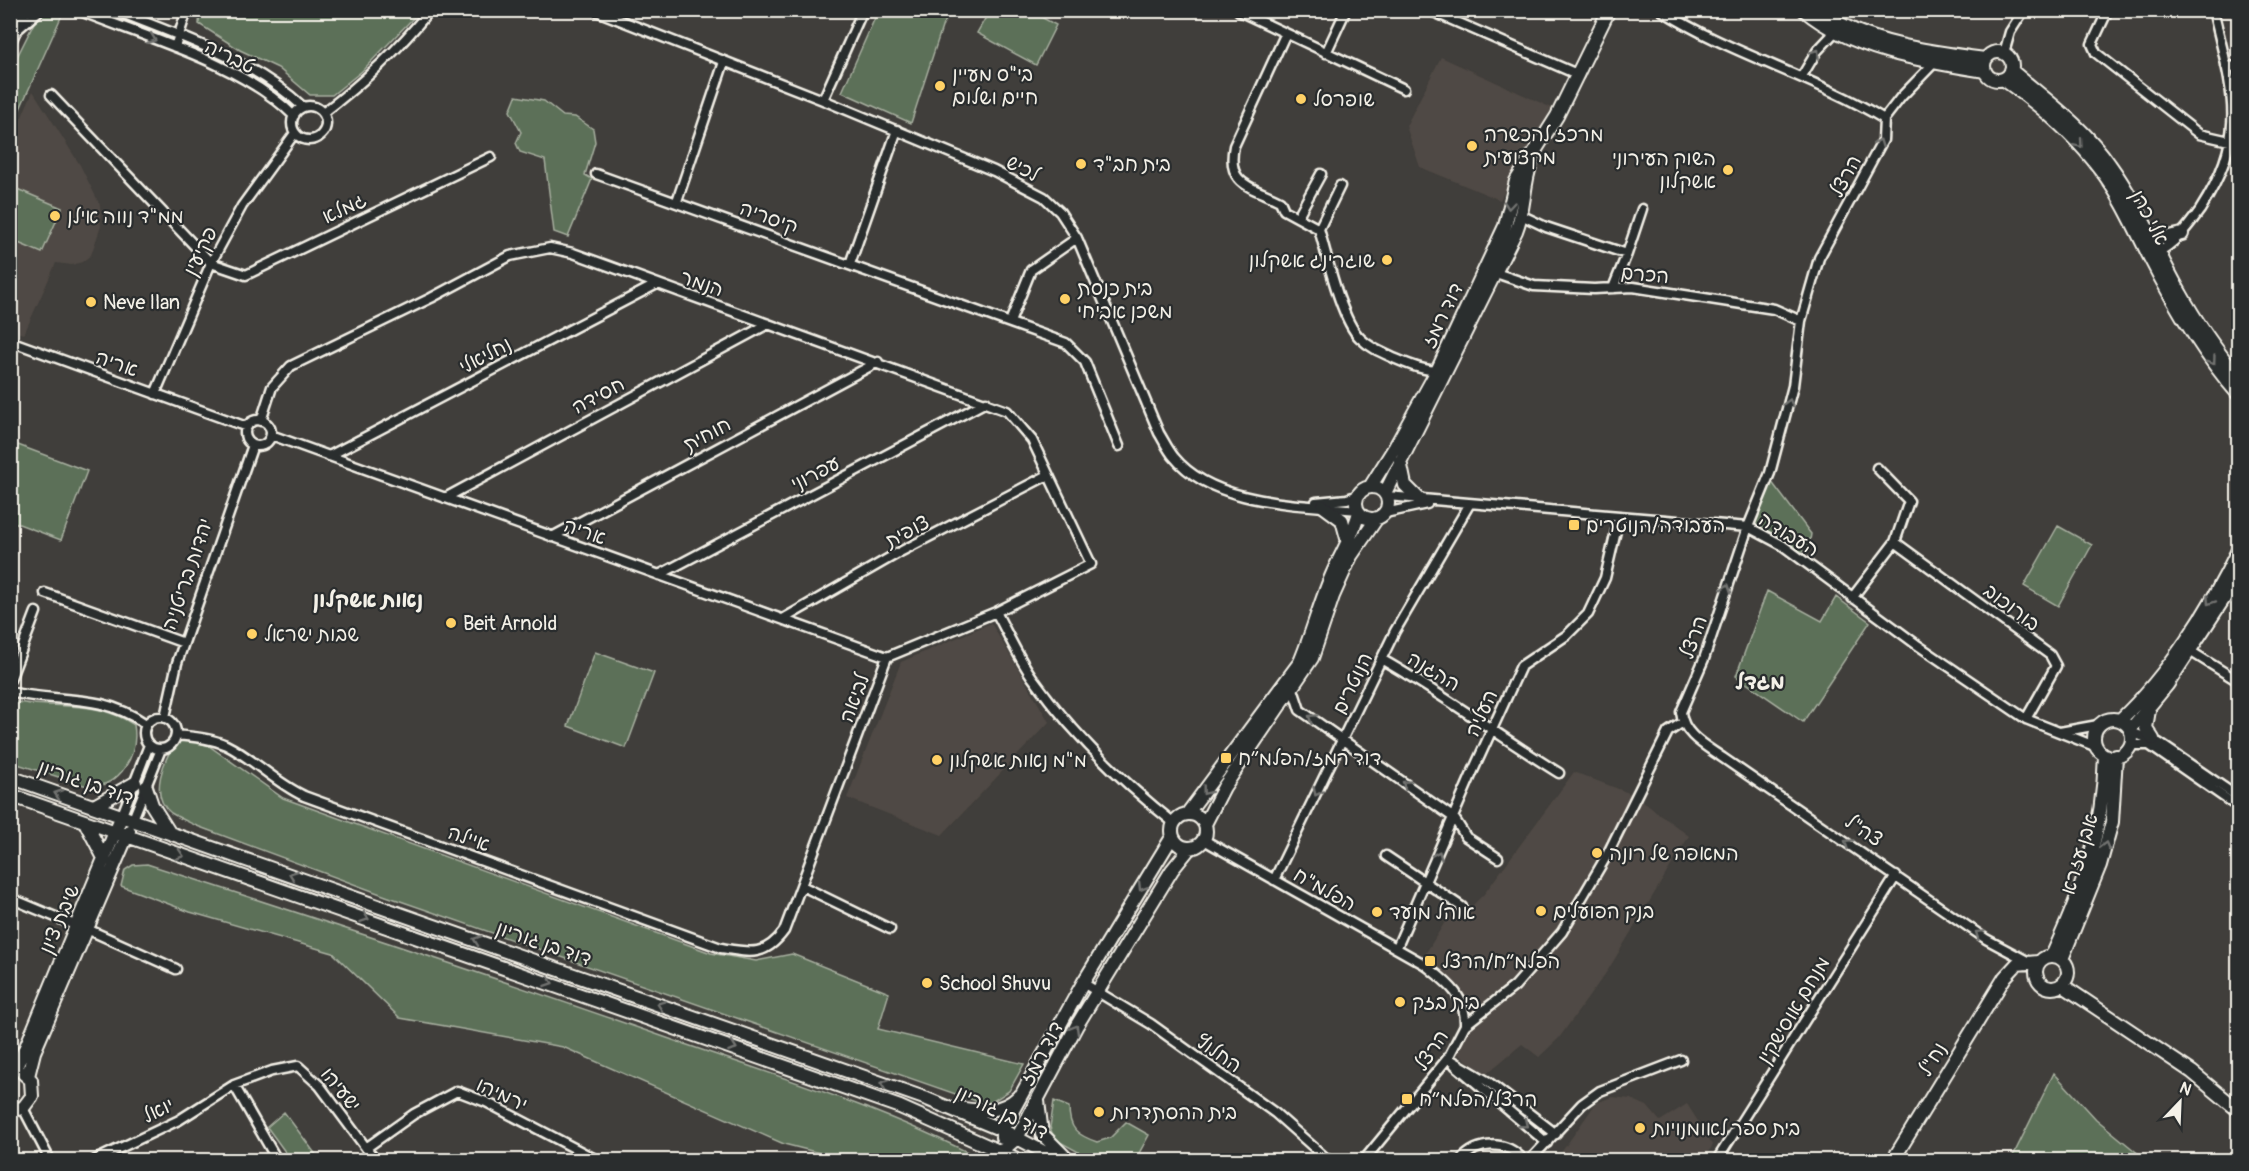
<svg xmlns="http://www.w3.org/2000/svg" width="2249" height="1171" viewBox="0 0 2249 1171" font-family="Pangolin,'Playpen Sans Hebrew',sans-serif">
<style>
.built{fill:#4f4944}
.green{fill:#5c6f59;stroke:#a8b0a0;stroke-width:1.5}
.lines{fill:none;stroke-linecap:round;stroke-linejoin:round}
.street-casing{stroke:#f4f1e8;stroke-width:13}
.secondary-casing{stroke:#f4f1e8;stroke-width:16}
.street{stroke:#2a2d2e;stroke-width:8}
.secondary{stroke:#2a2d2e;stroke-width:12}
.oneway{stroke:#71726f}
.poi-dot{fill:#ffd166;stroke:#2a2d2e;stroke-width:2}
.labels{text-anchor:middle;stroke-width:4.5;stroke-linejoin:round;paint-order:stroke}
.street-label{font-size:20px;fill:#f4f1e8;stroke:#2a2d2e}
.poi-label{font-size:20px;fill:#f4f1e8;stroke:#2a2d2e;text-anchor:start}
.neighbourhood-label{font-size:21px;font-weight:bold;fill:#f4f1e8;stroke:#2a2d2e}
</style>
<rect width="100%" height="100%" fill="#403e3b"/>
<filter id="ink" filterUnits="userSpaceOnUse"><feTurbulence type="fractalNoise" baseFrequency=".0167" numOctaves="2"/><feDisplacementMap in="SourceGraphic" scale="12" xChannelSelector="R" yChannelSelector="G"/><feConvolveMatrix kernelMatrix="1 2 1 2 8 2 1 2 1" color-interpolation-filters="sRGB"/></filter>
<g filter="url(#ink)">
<path class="built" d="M1441,57L1552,108L1500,200L1420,167L1406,126Z
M33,91L80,165L100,205L101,226L91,255L82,262L72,265L56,263L24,334L11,331V142Z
M991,623L1049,722L942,835L847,798L901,662Z
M1574,772L1634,795L1689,836L1608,970L1559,1038L1539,1057L1522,1044L1485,1075L1451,1048L1472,1014L1454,984L1424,956L1453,909L1463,915L1484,894Z
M1612,1097L1631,1099L1647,1106L1660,1121L1687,1104L1713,1145L1703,1160H1556L1596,1103Z"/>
<path class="green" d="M990,10L1030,11L1056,25L1036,65L977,33Z
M200,11V10L420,11L362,71L332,95H310L278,68L240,50L199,24Z
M878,11H953L943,24L911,123L842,92Z
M44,13L62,15L11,129V69L35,21Z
M516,96L544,101L563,116L575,117L593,129L595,142L585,175L592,179L568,237L554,232L545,160L520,152L516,143L521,132L510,111Z
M10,186L62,208L42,253L11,240Z
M10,442L87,471L61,540L11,521Z
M1771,481L1811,534L1809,546L1800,554L1753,523Z
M2058,526L2092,545L2058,606L2024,586Z
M1767,591L1822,621L1836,597L1870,622L1803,722L1736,676Z
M595,652L654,673L626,748L568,726Z
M11,701C53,710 96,698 134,725C139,754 121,786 90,787L11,762Z
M177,740H192L209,746L283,798L711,953L756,961L792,954L889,993L878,1029L1024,1064L1009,1091L987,1105L386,896L197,826C189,822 179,818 171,813C148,795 164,759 177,740Z
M147,864C321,920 494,977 667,1038C774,1075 883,1108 983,1160H847L784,1144L563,1047L400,1018L333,953L190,912L121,886L125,870L133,865Z
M2054,1073L2096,1119L2146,1160H2011Z
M1054,1101L1069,1107C1069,1129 1077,1135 1097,1142L1110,1138L1126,1122L1149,1135L1138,1155L1146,1160H1093L1060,1142L1052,1133L1050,1127Z
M284,1112L320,1160H291L267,1127Z"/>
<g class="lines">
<defs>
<path id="street" d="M78,10C146,38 242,63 294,116
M115,10C178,36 253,59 303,107
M594,10L823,100L994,171L1044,197L1060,212L1077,238L1159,433C1164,441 1168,450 1174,457C1214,506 1301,504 1358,510
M1429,10L1579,75
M1661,10C1730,54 1813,76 1884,119
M2108,10L2092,44L2096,53L2199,134L2238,143
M1239,11L1404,89
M18,29L40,10
M1285,35L1234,146C1226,185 1250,186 1280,201L1284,210L1319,229C1327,256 1341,320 1360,338C1370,348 1383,353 1396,359C1410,365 1425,371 1441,371
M175,47L187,10
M1326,53L1346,10
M2004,53L2010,32L2024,10
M1935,62L1901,97L1884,119L1883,140L1819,258L1801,321L1793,386L1770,473L1748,527L1704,659L1681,712C1683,735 1706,746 1723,758L1986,939L2029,962
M2226,66L2238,67
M1802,76L1817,51L1834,33
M51,95L211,263L246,275L491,157
M823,100L863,10
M292 123a17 17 0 1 1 34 0a17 17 0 1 1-34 0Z
M323,113C363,83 399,49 430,10
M596,174L1066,343L1085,362L1119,446
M677,201L724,62
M1298,216L1321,174
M1523,216L1546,227L1627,254L1613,288
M1319,229L1340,186
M1627,254L1642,209
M2155,254C2175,244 2187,228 2200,210C2249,133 2233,94 2213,10
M850,264L897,130
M1490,271L1534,286L1594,289L1633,287L1774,309L1801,321
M1010,322L1031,270L1077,238
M10,341L247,427
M155,394L211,263L242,206L295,133
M245 433a13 13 0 1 1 26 0a13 13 0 1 1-26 0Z
M271,435L887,657
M329,456L657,284
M1387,496L1748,527L1782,545L1916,644L2026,719L2097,747
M445,498L768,324
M1316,502L1347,499L1359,495
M1385,513L1427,504
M552,537L878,362
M1895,542L2050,655L2056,666L2026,719
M659,575L986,402
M45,593L184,643
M1852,598L1895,542L1909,501L1877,468
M996,612C1008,634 1018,657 1032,677C1071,732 1121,781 1174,823
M783,619L898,553L1048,475
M2190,651L2238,681
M1381,659C1443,694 1499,736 1559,773
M10,680L36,612
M1293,689L1300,710L1454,818L1466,837L1498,858
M10,692C62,704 97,691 146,724
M144 733a16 16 0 1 1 32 0a16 16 0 1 1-32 0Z
M165,717L177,663L253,445
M2060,732L2098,725
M2131,732L2159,743L2238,797
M176,735C193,737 211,738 226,745C253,758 274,782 304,796L721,948C750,953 765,957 784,931L887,657L996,612L1091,564L1032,440L1007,411L573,253L550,248L510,256L431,298L291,366L272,387L261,421
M2130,745H2149L2238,807
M122,815L149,745
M133,819L161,749
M1204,840L1424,964C1446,982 1466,994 1465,1025
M1386,856L1462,907
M1274,880L1395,631L1469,505
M802,886L890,929
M10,898L77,926
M87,929L176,969
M1397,947L1473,771L1521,666L1567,635L1588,614L1605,578L1619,518
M1083,983L1151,1024L1275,1113L1328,1160
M1448,1058L1487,1081L1556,1134
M1455,1065L1547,1143
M234,1085L277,1160
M23,1108L50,1160
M366,1148L414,1114L457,1091L486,1102L597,1160
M95,1160L179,1120L234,1085L272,1071L298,1066L320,1086L375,1160
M1364,1160L1448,1058L1465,1025L1515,986L1562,932L1607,855L1668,732L1683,722
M1461,1160C1478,1141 1506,1140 1523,1160
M1530,1160L1582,1104L1600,1091L1681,1060
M1717,1160L1896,876"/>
<path id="secondary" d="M1804,10C1854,51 1922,61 1985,71
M1818,10C1865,44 1929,52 1985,59
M10,40L24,10
M1984 66a14 14 0 1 1 28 0a14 14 0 1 1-28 0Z
M2011,70C2046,100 2084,127 2110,165C2139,205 2156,251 2181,294C2197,323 2217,351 2238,377
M2003,79C2040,105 2073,133 2100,169C2120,195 2134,226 2149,256C2174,305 2202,353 2238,394
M2148,229L2164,238L2182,234
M1400,461L1405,485L1420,500
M1370,487L1395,447L1437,371L1505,226L1516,181L1557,116L1609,10
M1356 503a16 16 0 1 1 32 0a16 16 0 1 1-32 0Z
M1385,493L1516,231C1525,209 1523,186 1531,163
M1323,506L1342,520L1348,542
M2149,710L2146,728L2153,739
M2094 738a19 19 0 1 1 38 0a19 19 0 1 1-38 0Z
M2120,720C2167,676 2211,608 2238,550
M2130,730L2167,685L2238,577
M10,777L927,1099L1002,1130L1059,1160
M146,787L152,805L169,832
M10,795L900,1107L1019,1160
M94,806L135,783
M1172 831a17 17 0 1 1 34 0a17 17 0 1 1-34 0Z
M1187,814L1300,662C1312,634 1319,605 1331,577C1340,555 1353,536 1359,512
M85,822L105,860
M1205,824L1224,787L1312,658L1333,596L1351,556L1377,518
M2036 972a16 16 0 1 1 32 0a16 16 0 1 1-32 0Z
M2052,956C2084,886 2103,832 2105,755
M2062,959L2100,865L2112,822L2116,756
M2062,985L2192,1072L2238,1110
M14,1070L26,1047L122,815
M28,1076L34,1052L129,831
M1038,1101L1042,1134L1068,1160
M958,1108C979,1112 1002,1113 1018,1097
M10,1110L23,1108L32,1096L31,1080L23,1073
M1002,1138V1130L1083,983L1172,837
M1002,1151L1017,1138L1077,1025L1172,870L1189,849
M1893,1160L2005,977L2017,964L2038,962"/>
</defs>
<use href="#street" class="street-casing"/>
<use href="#secondary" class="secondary-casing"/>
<use href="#street" class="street"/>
<use href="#secondary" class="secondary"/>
</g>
<defs><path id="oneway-chevron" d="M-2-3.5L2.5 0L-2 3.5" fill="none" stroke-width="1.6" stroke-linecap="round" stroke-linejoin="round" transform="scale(1.5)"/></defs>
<g class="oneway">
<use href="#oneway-chevron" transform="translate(152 39) rotate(21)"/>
<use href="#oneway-chevron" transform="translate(1816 53) rotate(-55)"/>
<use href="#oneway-chevron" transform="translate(1879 143) rotate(-69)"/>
<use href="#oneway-chevron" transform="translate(2079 144) rotate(49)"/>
<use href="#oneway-chevron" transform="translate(1509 205) rotate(95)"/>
<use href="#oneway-chevron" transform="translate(2212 361) rotate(54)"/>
<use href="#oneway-chevron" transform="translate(1789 403) rotate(-75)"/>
<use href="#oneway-chevron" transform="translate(1727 588) rotate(-72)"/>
<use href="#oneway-chevron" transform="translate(2210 601) rotate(124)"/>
<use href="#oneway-chevron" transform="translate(1312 718) rotate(-146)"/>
<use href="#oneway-chevron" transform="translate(1406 784) rotate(-145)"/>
<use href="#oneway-chevron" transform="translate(1206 791) rotate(128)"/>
<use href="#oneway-chevron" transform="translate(1317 792) rotate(116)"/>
<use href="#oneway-chevron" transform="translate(58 794) rotate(-161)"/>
<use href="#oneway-chevron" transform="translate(1848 843) rotate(-146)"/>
<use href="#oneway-chevron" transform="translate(2105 846) rotate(-75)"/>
<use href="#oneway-chevron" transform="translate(180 855) rotate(18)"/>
<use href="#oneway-chevron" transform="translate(1438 855) rotate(-66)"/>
<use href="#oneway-chevron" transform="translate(293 875) rotate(-160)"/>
<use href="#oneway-chevron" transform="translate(1142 887) rotate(122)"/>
<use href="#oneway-chevron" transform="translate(365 918) rotate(19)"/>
<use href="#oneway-chevron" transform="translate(1979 934) rotate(-145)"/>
<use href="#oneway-chevron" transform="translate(477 940) rotate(-161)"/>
<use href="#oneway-chevron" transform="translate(549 982) rotate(19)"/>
<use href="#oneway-chevron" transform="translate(661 1005) rotate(-160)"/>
<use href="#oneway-chevron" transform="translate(1075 1029) rotate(-60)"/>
<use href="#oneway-chevron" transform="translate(733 1047) rotate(20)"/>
<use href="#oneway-chevron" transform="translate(884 1084) rotate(-161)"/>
<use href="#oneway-chevron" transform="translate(1524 1124) rotate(39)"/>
</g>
</g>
<g class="poi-dot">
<circle cx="940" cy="86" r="6"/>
<circle cx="1301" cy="99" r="6"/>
<circle cx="1472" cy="146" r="6"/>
<circle cx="1081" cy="164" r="6"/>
<circle cx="1728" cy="170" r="6"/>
<circle cx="55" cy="216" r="6"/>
<circle cx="1387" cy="260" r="6"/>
<circle cx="1065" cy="299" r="6"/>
<circle cx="91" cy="302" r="6"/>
<rect x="1568" y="519" width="12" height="12" rx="3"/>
<circle cx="451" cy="623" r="6"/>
<circle cx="252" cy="634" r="6"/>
<rect x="1220" y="752" width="12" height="12" rx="3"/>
<circle cx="937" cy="760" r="6"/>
<circle cx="1597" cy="853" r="6"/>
<circle cx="1541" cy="911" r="6"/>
<circle cx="1377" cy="912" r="6"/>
<rect x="1424" y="955" width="12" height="12" rx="3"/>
<circle cx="927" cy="983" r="6"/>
<circle cx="1400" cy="1002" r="6"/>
<rect x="1401" y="1093" width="12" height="12" rx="3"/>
<circle cx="1099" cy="1112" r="6"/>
<circle cx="1640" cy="1128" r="6"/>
</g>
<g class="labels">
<g class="street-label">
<text transform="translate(230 56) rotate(26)" y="7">טבריה</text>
<text transform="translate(1023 168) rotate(27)" y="7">לכיש</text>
<text transform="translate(1845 176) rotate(-62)" y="7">הרצל</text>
<text transform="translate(344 208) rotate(-25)" y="7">גמלא</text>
<text transform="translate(769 217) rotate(20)" y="7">קיסריה</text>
<text transform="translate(2150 217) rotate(62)" y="7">אלי כהן</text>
<text transform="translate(200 251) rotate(-64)" y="7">פקיעין</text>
<text transform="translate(1645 274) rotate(5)" y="7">הכרם</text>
<text transform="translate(702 283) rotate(19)" y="7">הנמר</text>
<text transform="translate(1442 315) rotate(-64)" y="7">דוד רמז</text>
<text transform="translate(485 355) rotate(-28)" y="7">נחליאלי</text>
<text transform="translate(117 363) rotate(20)" y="7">אריה</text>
<text transform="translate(598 395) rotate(-28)" y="7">חסידה</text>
<text transform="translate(707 434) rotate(-28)" y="7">חוחית</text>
<text transform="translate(815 473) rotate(-28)" y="7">עפרוני</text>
<text transform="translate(585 531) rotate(20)" y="7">אריה</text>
<text transform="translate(907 531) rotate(-28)" y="7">צופית</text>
<text transform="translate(1789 534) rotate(31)" y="7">העבודה</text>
<text transform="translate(187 574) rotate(-71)" y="7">יהדות בריטניה</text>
<text transform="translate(2012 607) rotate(37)" y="7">בורוכוב</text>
<text transform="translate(1693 637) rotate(-70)" y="7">הרצל</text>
<text transform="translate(1434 671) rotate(31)" y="7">ההגנה</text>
<text transform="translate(1352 683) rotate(-64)" y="7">הנוטרים</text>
<text transform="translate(854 698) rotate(-69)" y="7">לביאה</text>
<text transform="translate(1481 713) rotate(-65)" y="7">העליה</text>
<text transform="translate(86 782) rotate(19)" y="7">דוד בן גוריון</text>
<text transform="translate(1864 830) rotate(34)" y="7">צה"ל</text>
<text transform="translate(469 838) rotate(19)" y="7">איילה</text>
<text transform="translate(2079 854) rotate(-73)" y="7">אבן עזרא</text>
<text transform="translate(1325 889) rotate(29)" y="7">הפלמ"ח</text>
<text transform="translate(59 919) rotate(-67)" y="7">שיבת ציון</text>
<text transform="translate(544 943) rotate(19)" y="7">דוד בן גוריון</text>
<text transform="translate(1793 1010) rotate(-59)" y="7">מנחם אוסישקין</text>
<text transform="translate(1431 1050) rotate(-56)" y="7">הרצל</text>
<text transform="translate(1041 1053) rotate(-62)" y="7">דוד רמז</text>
<text transform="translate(1219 1053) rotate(35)" y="7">החלוץ</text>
<text transform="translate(1932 1059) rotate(-59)" y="7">נח"ל</text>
<text transform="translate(341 1089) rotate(51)" y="7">ישעיהו</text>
<text transform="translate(502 1094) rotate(25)" y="7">ירמיהו</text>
<text transform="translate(158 1110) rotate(-26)" y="7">יואל</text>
<text transform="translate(1002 1112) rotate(25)" y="7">דוד בן גוריון</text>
</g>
<g class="poi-label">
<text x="952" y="81">בי"ס מעיין<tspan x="952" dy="23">חיים ושלום</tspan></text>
<text x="1313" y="106">שופרסל</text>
<text x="1484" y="141">מרכז להכשרה<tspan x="1484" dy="23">מקצועית</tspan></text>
<text x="1716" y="165" text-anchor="end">השוק העירוני<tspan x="1716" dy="23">אשקלון</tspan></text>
<text x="1093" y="171">בית חב"ד</text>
<text x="67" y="223">ממ"ד נווה אילן</text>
<text x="1375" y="267" text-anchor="end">שוגרינג אשקלון</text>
<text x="1077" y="295">בית כנסת<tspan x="1077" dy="23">משכן אביחי</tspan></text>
<text x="103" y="309">Neve Ilan</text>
<text x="1586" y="532">העבודה/הנוטרים</text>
<text x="463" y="630">Beit Arnold</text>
<text x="264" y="641">שבות ישראל</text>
<text x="1238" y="765">דוד רמז/הפלמ״ח</text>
<text x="949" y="767">מ"מ נאות אשקלון</text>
<text x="1609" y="860">המאפה של רונה</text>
<text x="1553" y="918">בנק הפועלים</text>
<text x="1389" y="919">אוהל מועד</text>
<text x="1442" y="968">הפלמ״ח/הרצל</text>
<text x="939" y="990">School Shuvu</text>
<text x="1412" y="1009">בית בזק</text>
<text x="1419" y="1106">הרצל/הפלמ״ח</text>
<text x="1111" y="1119">בית ההסתדרות</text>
<text x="1652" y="1135">בית ספר לאומנויות</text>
</g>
<g class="neighbourhood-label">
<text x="368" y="607">נאות אשקלון</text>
<text x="1760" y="689">מגדל</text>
</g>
</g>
<rect width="2249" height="1171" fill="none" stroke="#2a2d2e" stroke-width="36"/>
<rect x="18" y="18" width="2213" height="1135" fill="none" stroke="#f4f1e8" stroke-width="2" filter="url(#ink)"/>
<g transform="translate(2180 1102) rotate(23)" stroke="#2a2d2e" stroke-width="4.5" paint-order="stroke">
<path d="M0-4.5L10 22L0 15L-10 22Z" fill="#f4f1e8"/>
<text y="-9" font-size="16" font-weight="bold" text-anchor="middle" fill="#f4f1e8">N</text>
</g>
</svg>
